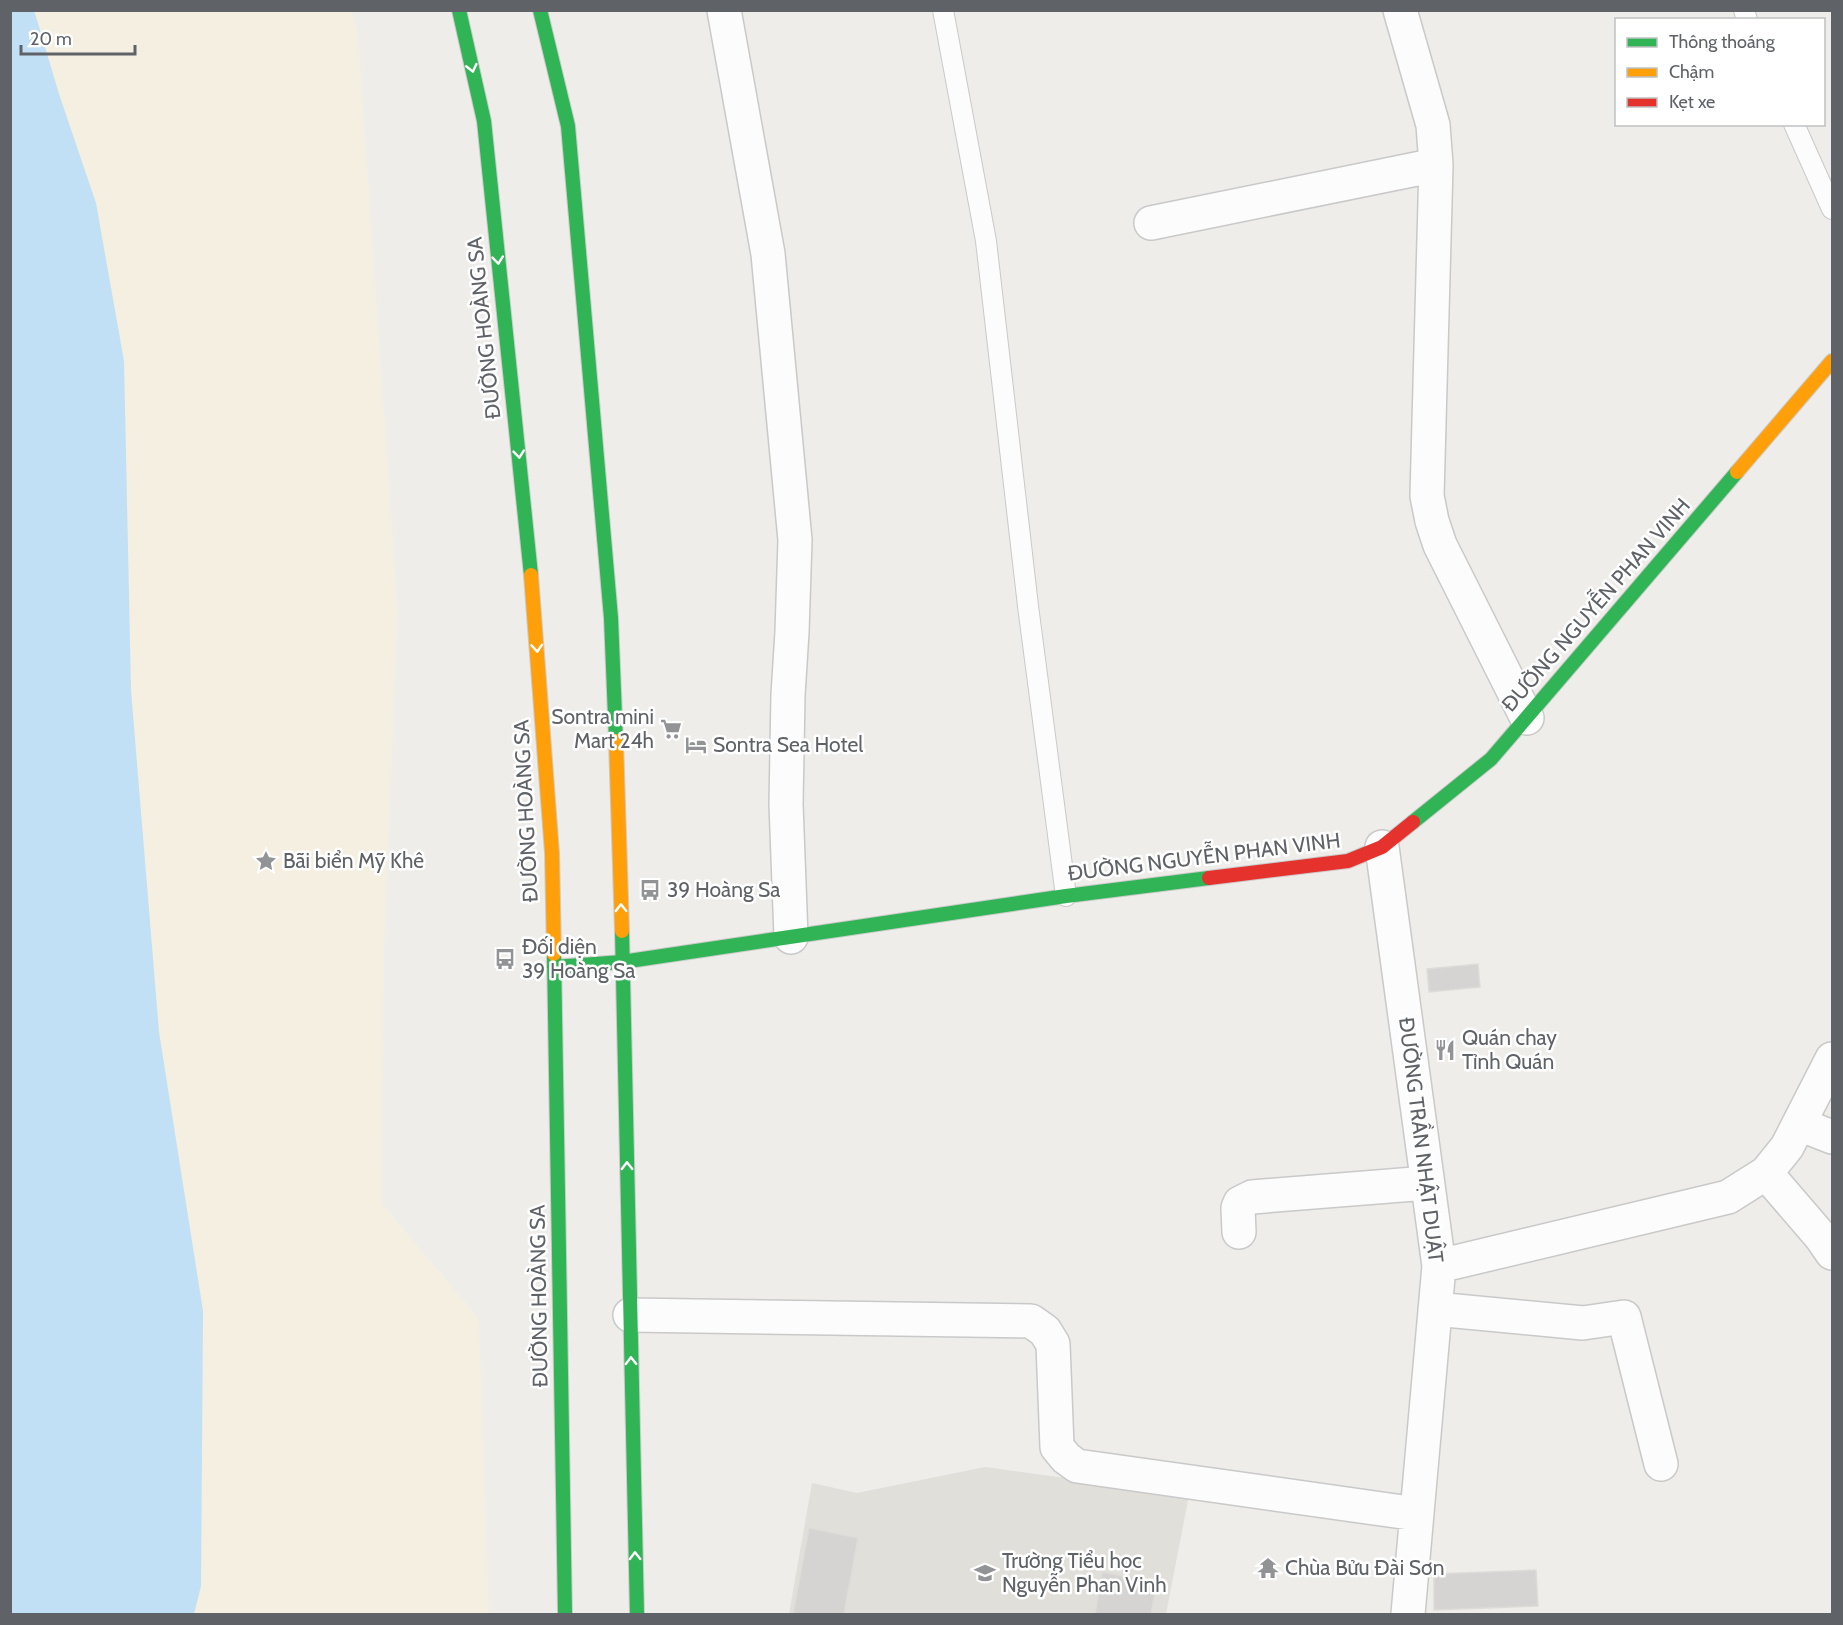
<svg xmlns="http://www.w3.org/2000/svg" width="1843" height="1625" viewBox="0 0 1843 1625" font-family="Cabin,sans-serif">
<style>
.education{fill:#e1dfda}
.sand{fill:#f4efe1}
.water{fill:#c1e0f5}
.building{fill:#d5d4d3;stroke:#dedcd9;stroke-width:1.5}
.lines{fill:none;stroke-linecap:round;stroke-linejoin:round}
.lane-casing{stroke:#c9c9c9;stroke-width:22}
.street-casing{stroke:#c9c9c9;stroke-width:36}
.fast-casing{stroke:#cbcbcb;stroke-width:16}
.slow-casing{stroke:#cbcbcb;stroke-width:16}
.jam-casing{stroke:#cbcbcb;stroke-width:16}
.lane{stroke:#fcfcfc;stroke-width:20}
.street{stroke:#fcfcfc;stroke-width:33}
.fast{stroke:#30b455;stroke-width:14}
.slow{stroke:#ff9f0a;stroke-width:14}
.jam{stroke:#e5322d;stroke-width:14}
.oneway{stroke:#fff}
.labels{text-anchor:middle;stroke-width:5;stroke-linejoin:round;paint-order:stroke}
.street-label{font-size:21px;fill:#5f6367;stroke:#fff}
.poi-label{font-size:21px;fill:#5f6367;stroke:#fff;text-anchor:start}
</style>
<rect width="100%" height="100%" fill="#eeedea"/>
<path class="education" d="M985,1467L1189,1495L1166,1614H789L812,1483L857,1493Z"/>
<path class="sand" d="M34,11H352L358,32L398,612L384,953L382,1203L479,1319L489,1614H194L201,1586L203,1311L159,1032L131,690L124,361L59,94Z"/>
<path class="water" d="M34,10L59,94L96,203L124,361L131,690L159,1032L203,1311L201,1586L194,1614H11L10,11Z"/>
<path class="building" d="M1478,964L1480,987L1429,992L1427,969Z
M809,1528L858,1538L844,1614H793Z
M1536,1570L1538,1606L1434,1610V1574Z
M1102,1572L1157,1582L1151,1614H1095Z"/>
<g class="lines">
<defs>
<path id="lane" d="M943,10L986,241L1028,606L1066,896
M1744,10L1747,20
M1794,124L1832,209"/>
<path id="street" d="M724,10L768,254L795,540L792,632L788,695L786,804L791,937
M1400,10L1433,125L1436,165L1427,496L1432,521L1440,545L1527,718
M1151,223L1436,165
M1382,847L1439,1266L1408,1614
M1799,1124L1832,1137
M1766,1173L1821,1237L1832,1253
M1239,1232L1238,1208L1240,1203L1252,1197L1427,1183
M1439,1266L1728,1197L1766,1173L1787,1147L1832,1059
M1435,1309L1583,1323L1624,1317L1661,1464
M630,1315L1031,1321L1045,1331L1053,1344L1057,1447L1066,1458L1077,1466L1417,1514"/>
<path id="fast" d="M459,10L484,121L531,575
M540,10L568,126L611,618L616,741
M1413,822L1491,759L1737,472
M622,931L637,1614
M554,954L565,1614
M554,967L622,962L1066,896L1209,878"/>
<path id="slow" d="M1737,472L1832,361
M531,575L552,853L554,954
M616,741L622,931"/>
<path id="jam" d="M1209,878L1348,861L1382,847L1413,822"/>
</defs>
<use href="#lane" class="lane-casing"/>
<use href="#street" class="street-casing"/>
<use href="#fast" class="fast-casing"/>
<use href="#slow" class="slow-casing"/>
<use href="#jam" class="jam-casing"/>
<use href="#lane" class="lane"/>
<use href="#street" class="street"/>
<use href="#fast" class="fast"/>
<use href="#slow" class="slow"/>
<use href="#jam" class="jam"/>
</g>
<defs><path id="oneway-chevron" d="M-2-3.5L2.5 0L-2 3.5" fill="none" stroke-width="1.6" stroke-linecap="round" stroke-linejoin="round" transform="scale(1.5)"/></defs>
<g class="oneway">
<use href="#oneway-chevron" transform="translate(472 68) rotate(77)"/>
<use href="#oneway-chevron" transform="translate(498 260) rotate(84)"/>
<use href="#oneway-chevron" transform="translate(519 454) rotate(84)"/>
<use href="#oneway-chevron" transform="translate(537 648) rotate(86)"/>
<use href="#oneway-chevron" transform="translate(621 908) rotate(-91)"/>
<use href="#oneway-chevron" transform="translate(627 1166) rotate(-91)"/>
<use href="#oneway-chevron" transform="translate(631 1361) rotate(-91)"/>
<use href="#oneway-chevron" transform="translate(635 1556) rotate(-91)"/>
</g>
<defs>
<symbol id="supermarket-bare" viewBox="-9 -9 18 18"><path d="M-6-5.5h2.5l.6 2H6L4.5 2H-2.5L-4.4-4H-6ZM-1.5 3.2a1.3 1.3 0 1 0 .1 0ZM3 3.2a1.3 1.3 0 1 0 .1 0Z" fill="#919395" stroke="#fff" stroke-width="2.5" paint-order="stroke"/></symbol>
<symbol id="hotel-bare" viewBox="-9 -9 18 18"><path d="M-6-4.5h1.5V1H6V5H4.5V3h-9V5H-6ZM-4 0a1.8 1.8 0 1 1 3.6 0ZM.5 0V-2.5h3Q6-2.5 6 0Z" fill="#919395" stroke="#fff" stroke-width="2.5" paint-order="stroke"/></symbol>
<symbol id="sight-bare" viewBox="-9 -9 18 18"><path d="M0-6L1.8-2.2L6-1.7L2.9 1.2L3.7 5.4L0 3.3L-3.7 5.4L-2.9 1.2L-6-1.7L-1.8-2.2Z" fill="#919395" stroke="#fff" stroke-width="2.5" paint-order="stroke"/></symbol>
<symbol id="bus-bare" viewBox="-9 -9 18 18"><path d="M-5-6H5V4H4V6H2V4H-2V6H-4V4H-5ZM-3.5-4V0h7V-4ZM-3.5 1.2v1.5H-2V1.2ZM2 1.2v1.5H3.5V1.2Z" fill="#919395" stroke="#fff" stroke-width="2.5" paint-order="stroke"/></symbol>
<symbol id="restaurant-bare" viewBox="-9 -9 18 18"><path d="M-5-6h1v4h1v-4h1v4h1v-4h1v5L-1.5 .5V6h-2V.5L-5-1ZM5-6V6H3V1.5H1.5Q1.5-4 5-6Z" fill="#919395" stroke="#fff" stroke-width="2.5" paint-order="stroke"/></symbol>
<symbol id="temple-bare" viewBox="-9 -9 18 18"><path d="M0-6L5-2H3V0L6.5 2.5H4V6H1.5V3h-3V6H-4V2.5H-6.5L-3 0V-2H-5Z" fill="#919395" stroke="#fff" stroke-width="2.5" paint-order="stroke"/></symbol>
<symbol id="school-bare" viewBox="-9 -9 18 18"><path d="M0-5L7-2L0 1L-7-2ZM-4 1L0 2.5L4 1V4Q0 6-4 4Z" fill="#919395" stroke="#fff" stroke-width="2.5" paint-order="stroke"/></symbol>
</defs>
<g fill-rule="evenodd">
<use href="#supermarket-bare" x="656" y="714" width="30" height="30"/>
<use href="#hotel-bare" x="681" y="730" width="30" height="30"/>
<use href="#sight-bare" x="251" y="846" width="30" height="30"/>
<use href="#bus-bare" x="635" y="875" width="30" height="30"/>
<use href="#bus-bare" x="490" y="944" width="30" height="30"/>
<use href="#restaurant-bare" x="1430" y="1035" width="30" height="30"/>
<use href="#temple-bare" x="1253" y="1553" width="30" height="30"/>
<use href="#school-bare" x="970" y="1558" width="30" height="30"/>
</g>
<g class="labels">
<g class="street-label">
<text transform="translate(484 328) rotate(-96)" y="7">ĐƯỜNG HOÀNG SA</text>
<text transform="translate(1596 605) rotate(-49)" y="7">ĐƯỜNG NGUYỄN PHAN VINH</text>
<text transform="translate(526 811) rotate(-93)" y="7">ĐƯỜNG HOÀNG SA</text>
<text transform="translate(1204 857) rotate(-7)" y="7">ĐƯỜNG NGUYỄN PHAN VINH</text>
<text transform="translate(1421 1140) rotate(83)" y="7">ĐƯỜNG TRẦN NHẬT DUẬT</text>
<text transform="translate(539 1296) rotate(-91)" y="7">ĐƯỜNG HOÀNG SA</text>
</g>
<g class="poi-label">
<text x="654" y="724" text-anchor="end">Sontra mini<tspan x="654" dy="24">Mart 24h</tspan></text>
<text x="713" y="752">Sontra Sea Hotel</text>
<text x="283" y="868">Bãi biển Mỹ Khê</text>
<text x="667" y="897">39 Hoàng Sa</text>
<text x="522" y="954">Đối diện<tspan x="522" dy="24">39 Hoàng Sa</tspan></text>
<text x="1462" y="1045">Quán chay<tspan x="1462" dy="24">Tỉnh Quán</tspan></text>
<text x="1002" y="1568">Trường Tiểu học<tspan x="1002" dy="24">Nguyễn Phan Vinh</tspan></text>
<text x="1285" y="1575">Chùa Bửu Đài Sơn</text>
</g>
</g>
<rect width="1843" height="1625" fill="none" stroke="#5f6367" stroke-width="24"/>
<rect x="1615" y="18" width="210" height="108" fill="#ffffff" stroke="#bfc1c2" stroke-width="1.5"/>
<rect x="1627" y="38" width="30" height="9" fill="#30b455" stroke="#bfc1c2" stroke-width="1.5"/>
<text x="1669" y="48" font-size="18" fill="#5f6367">Thông thoáng</text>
<rect x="1627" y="68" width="30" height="9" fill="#ff9f0a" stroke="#bfc1c2" stroke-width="1.5"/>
<text x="1669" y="78" font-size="18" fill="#5f6367">Chậm</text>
<rect x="1627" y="98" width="30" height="9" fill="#e5322d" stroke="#bfc1c2" stroke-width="1.5"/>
<text x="1669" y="108" font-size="18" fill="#5f6367">Kẹt xe</text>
<path d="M21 45v9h114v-9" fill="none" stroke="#5f6367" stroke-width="3"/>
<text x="30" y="45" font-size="18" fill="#5f6367" stroke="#ffffff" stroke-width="4.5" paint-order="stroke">20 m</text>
</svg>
